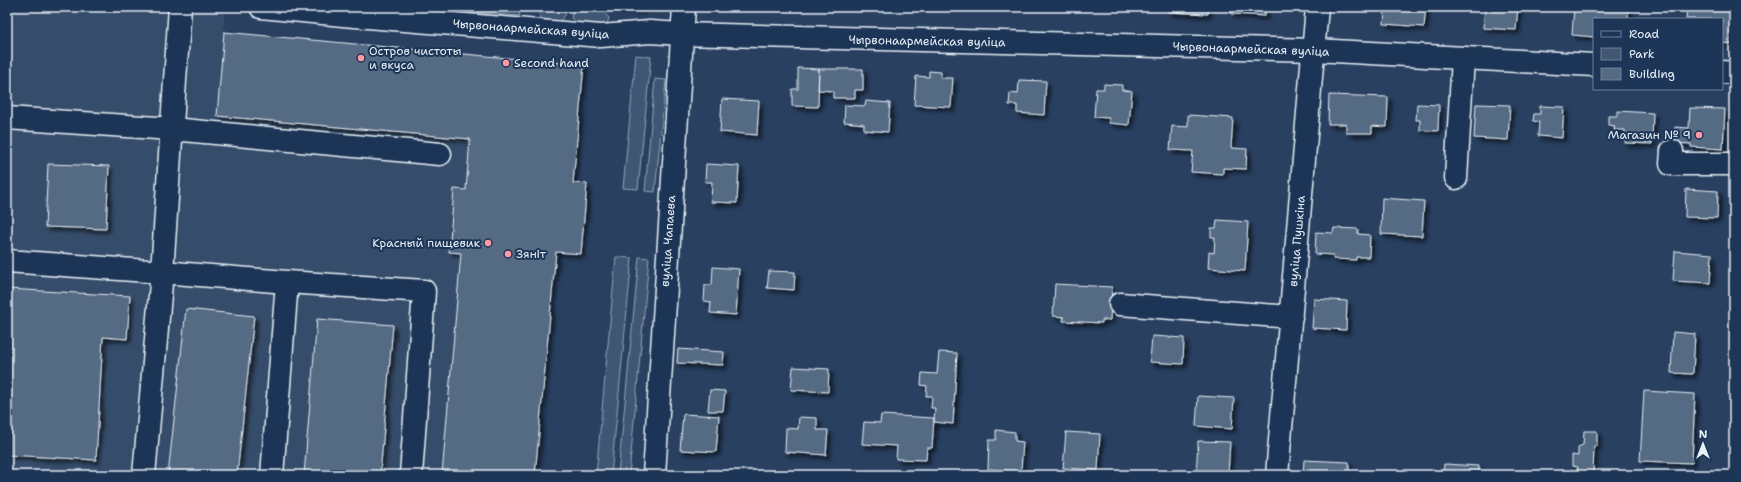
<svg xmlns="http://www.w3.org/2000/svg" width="1741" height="482" viewBox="0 0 1741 482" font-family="'Shantell Sans',sans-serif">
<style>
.built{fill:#364d6b}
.green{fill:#415774;stroke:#94a4b6}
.building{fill:#556a83;stroke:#e8f1f8;filter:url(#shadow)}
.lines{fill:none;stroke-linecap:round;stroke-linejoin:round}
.minor-casing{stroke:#e8f1f8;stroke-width:25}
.major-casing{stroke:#e8f1f8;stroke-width:25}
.minor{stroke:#1d3557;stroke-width:22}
.major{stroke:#1d3557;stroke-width:22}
.poi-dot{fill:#ff9aa2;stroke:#1d3557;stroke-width:1.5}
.labels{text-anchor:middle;stroke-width:4;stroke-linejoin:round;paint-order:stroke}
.street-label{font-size:12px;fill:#e8f1f8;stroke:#1d3557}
.poi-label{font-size:12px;fill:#e8f1f8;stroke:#1d3557;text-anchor:start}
</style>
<defs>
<filter id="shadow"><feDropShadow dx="3.5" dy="3.5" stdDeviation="2" flood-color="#0009"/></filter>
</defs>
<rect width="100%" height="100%" fill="#294061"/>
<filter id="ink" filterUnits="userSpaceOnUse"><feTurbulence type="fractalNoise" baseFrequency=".025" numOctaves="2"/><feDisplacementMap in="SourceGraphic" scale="8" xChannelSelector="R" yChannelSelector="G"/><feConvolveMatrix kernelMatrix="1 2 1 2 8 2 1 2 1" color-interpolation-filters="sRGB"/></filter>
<g filter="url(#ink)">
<path class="built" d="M7,7H188L224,11V32L584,65L573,183L587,184L579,251L556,252L535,475H7Z
M379,7H516L506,16Z"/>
<path class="green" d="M411,7H518L520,16Z
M540,7H560L566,13C559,28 542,26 538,10Z
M577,7C593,7 598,5 609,18L606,28L580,26L571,18L572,13Z
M636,55L651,57L638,189L623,188Z
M655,79L666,80L655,192L645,191Z
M616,257L632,258L611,475H596Z
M639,257L649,258L629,475H618Z"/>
<path class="building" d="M611,7H642V10Z
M1168,7H1209L1208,14L1168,12Z
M1231,7H1265V16L1231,14Z
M1385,7H1426L1424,27L1384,24Z
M1485,7H1518L1516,30L1483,28Z
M1574,7H1629L1628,19H1594V37L1572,35Z
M1687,7L1734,8L1732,44L1722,43V19H1686Z
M224,32L584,65L573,183L587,184L581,254L556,252L535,475H442L461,253L449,252L454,189L466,190L470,139L217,116Z
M798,68L819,69L818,107L792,106V89H798Z
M819,69H863V90H855V98H833V91L818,90Z
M929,71L941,72V78H953L951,107L914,105L916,76L929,77Z
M1019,80L1046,81L1044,115L1017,113V105H1009L1010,93L1018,94Z
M1104,84L1122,85V90L1132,91L1129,125L1109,123V118L1094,117L1096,89H1104Z
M1329,95L1388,97L1387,127L1372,126V133H1346V124H1328Z
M722,99L759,101L757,135L720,132Z
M866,101L890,103L888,132L864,130V124L844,122L845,105L865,106Z
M1417,104L1439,105L1438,131L1420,130V120H1416Z
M1476,104L1510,105L1508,140L1474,138Z
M1540,106L1564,107L1562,138L1538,136L1539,122L1533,121L1534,114H1540Z
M1690,108L1725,109L1723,149L1691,147V144L1674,143L1675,127L1689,128Z
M1617,111L1653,113L1652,144L1625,143V130H1614L1615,126L1608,125V116H1617Z
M1188,115L1233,118L1231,148L1247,149L1246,169L1223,168V174L1191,172L1193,151L1170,150L1172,126L1188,127Z
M48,164L109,166L106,229L45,227Z
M706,164L739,166L737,203L711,202L712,182H705Z
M1686,189L1718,191L1717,218L1685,217Z
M1382,198L1424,201L1422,236L1381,234Z
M1217,220L1248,222L1245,271L1208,268L1209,252L1214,253L1215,237H1211V228H1216Z
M1334,228L1358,229V234L1370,235L1369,257H1356V260L1333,259L1334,255L1315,254L1316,232L1333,233Z
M1675,251L1712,254L1710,283L1673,281Z
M713,267L739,269L736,315L710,313L711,302L704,301L705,285H712Z
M769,271L795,272L794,290L767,288Z
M1055,284L1112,287L1110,320H1102V323L1063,321L1064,317L1053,316Z
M7,289L130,296L127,339L103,337L96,460L7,455Z
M1314,299L1347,301L1346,330L1312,328Z
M186,309L254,316L237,475H168Z
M317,319L393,325L380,475H304Z
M1673,332L1695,334L1693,374L1671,373Z
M1152,336L1184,338L1183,364L1150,362Z
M678,349L724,352L723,365L677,363Z
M939,352L957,353L953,424L934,422L935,408H931L932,396H926L927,386L921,385L922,373L937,374Z
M793,367L829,369L828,392L791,390Z
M710,390L725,391L723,411H708Z
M1644,391L1695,394L1692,463L1640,461Z
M1198,396L1234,398L1232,429L1196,426Z
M683,414L719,416L716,452L680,450Z
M881,415L934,418L932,448H927L926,460L896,459L897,446L862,444L864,422L880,423Z
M799,417L817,418V430H828L826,455L785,452L786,428L798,429Z
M996,430L1015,432V441L1023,442L1021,471L988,469L989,440H996Z
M1584,431H1597V446H1594L1593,475H1553V473L1571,474V470H1578V467L1572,466V455L1578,456V447L1583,445Z
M1066,432L1100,434L1098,470L1063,468Z
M1198,441L1230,442L1228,475H1196Z
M1304,460L1349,462V475H1303Z
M1444,464L1479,466V475H1443Z"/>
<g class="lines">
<defs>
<path id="minor" d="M180,7L162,272L287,282L272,475
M261,7L343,15L601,36L650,32L682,34
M7,118L172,129L440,154
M1672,151L1671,164H1734
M1456,178L1463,58
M7,261L162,272L144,475
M287,282L424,291L411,475
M1120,304L1291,317
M1277,475L1317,7"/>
<path id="major" d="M682,34L1315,50L1594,65
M1722,72L1734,73
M654,475L684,7"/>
</defs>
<use href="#minor" class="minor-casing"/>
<use href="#major" class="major-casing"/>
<use href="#minor" class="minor"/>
<use href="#major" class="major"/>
</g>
</g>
<g class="poi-dot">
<circle cx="361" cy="58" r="4"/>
<circle cx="506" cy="63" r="4"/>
<circle cx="1699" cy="135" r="4"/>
<circle cx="488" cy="243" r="4"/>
<circle cx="508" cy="254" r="4"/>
</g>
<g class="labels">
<g class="street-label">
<text transform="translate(531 29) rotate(4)" y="4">Чырвонаармейская вуліца</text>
<text transform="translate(927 41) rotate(1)" y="4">Чырвонаармейская вуліца</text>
<text transform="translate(1251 49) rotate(2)" y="4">Чырвонаармейская вуліца</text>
<text transform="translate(668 241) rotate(-86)" y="4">вуліца Чапаева</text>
<text transform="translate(1297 241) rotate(-85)" y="4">вуліца Пушкіна</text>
</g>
<g class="poi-label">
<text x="369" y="55">Остров чистоты<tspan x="369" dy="14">и вкуса</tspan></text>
<text x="514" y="67">Second hand</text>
<text x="1691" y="139" text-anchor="end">Магазин № 9</text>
<text x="480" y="247" text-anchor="end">Красный пищевик</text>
<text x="516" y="258">Зяніт</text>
</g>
</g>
<rect width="1741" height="482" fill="none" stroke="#1d3557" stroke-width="24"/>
<rect x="12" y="12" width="1717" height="458" fill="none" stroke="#e8f1f8" stroke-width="1.5" filter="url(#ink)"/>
<rect x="1593" y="18" width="130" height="72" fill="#1d3557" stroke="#6e8097"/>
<rect x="1601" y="31" width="20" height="6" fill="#1d3557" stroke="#6e8097"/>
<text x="1629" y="38" font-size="12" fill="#e8f1f8">Road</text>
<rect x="1601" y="48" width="20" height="12" fill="#415774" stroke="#6e8097"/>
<text x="1629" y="58" font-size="12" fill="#e8f1f8">Park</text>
<rect x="1601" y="68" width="20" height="12" fill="#556a83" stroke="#6e8097"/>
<text x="1629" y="78" font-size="12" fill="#e8f1f8">Building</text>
<g transform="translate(1703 444)" stroke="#1d3557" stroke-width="3" paint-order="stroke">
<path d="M0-3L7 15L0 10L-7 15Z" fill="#e8f1f8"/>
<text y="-6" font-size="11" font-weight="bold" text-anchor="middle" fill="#e8f1f8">N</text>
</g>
</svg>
